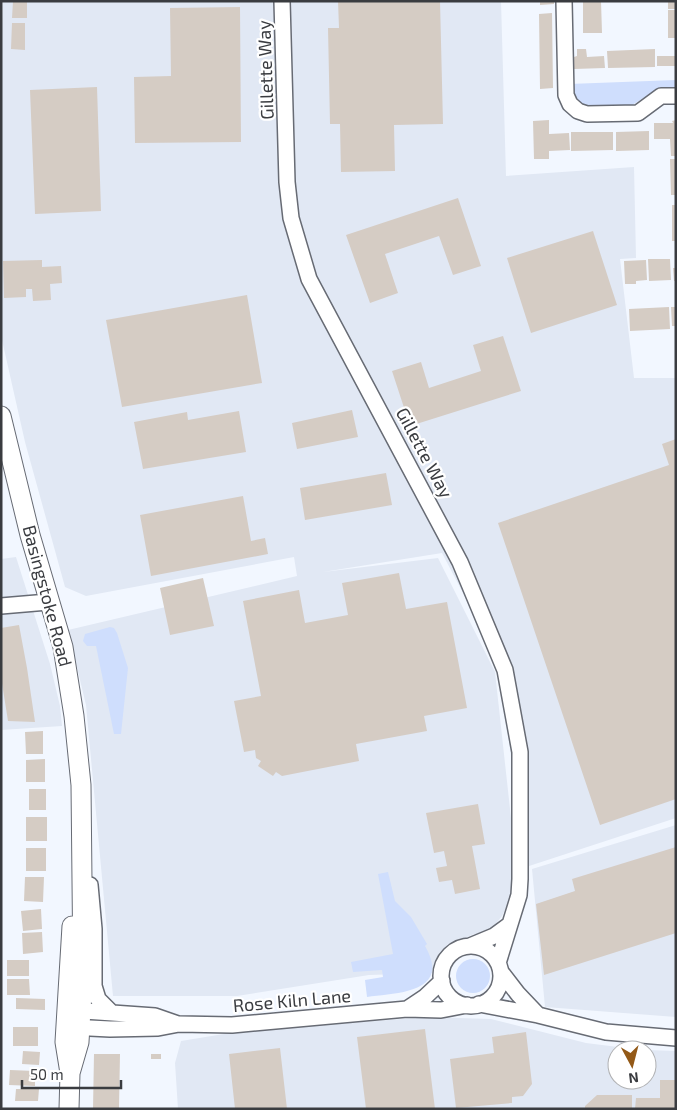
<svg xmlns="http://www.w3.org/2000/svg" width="677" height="1110" viewBox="0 0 677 1110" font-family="'Exo 2',sans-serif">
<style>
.built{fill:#e1e8f4}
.green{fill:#cfdefd}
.building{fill:#d5ccc4}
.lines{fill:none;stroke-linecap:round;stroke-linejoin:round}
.minor-casing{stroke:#676b74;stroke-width:18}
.major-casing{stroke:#676b74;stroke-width:21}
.minor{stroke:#fff;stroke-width:15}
.major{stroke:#fff;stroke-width:19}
.labels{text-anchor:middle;stroke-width:4.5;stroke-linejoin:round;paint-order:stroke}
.street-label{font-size:18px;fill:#3a3c40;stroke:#fff}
</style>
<rect width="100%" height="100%" fill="#f2f7ff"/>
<path class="built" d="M3,1H501L506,176L634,167L636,258L620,259L634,378H676V818L526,867L498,660L442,553L323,572L438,558L495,672L518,882L502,916L486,936L474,934L448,946L433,973L369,975L237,996H113L86,705L68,630L297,576L294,557L86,596L65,587L25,442L2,340L1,47Z
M16,557L50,664L60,706L62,726L1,730V559Z
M676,825V1017L545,1007L532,869Z
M427,1017L491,1019L586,1043L642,1050H617V1080H647V1050L676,1051V1109H178L175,1063L181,1041L236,1032Z"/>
<path class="green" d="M676,80V91L653,92L629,107H582L570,97L569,84Z
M110,627L114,628L117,633L128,668L121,734H114L96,646H87L83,641L85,634Z
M388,872L395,901L411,917L427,944L425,946C452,993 397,993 367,997L365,980L383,977L382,970L353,972L351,962L393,954L378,874Z
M456 976a17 17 0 1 1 34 0a17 17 0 1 1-34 0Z"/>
<path class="building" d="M13,1H27V18H12Z
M338,1H440L443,124L394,125L395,171L341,172L340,124H330L328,28H339Z
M540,1H554V4L540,5Z
M583,1H601L602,33H583Z
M668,1H676V9H668Z
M240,7L241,142L135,143L134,77L171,76L170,8Z
M668,10H676V38H668Z
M552,13L553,88L540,89L539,14Z
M12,23H25V50L11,49Z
M577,49H586L587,57L604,56L605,68L574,69V57L577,56Z
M655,49V67L608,68L607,51Z
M657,56H676V66H657Z
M97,87L101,211L35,214L30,90Z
M549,120V134L569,133L570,150L549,151V159H534L533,121Z
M676,120V156H671L670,139H654V123H673L672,121Z
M649,131V150L616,151V132Z
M571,132H613V150L571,151Z
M670,159H676V195H671Z
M458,198L481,266L453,275L439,236L385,254L398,293L370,303L346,235Z
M672,205H676V241H672Z
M593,231L617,305L531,333L507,258Z
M648,259H670L671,280L649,281Z
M42,260V267L61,266L62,283L50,284L51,300L33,301L32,289H26V297L4,298L3,261Z
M646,260L647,280L636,281V284H625L624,261Z
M673,268H676V281H674Z
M247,295L262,383L122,407L106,320Z
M669,307L670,329L630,331L629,309Z
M671,307H676V326H672Z
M503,336L521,391L410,426L392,371L421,362L429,388L481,371L473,345Z
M352,410L358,437L297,449L292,423Z
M239,411L246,452L143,469L134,422L187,412L188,420Z
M676,439V799L600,825L498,523L669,465L662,444Z
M386,473L392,505L305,520L300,488Z
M243,496L251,541L265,538L268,554L151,576L140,515Z
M399,573L406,609L447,602L467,708L424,716L427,731L356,744L359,761L282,776L276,772L273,776L258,766L261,761L256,758L255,750L244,752L234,701L261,696L243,601L299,590L305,623L348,615L342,583Z
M203,578L214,626L170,635L160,588Z
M19,625L27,668L35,722L8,721L1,677V628Z
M43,731V754H26L25,732Z
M45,759V782H26V760Z
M29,789H46V810H29Z
M478,804L485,844L472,846L480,889L455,894L452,880L439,882L436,868L447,866L444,851L434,853L426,813Z
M26,817H47V841H26Z
M676,847V933L544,975L536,904L575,891L572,879Z
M26,848H46V871H26Z
M25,877H44L43,902L24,901Z
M41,909L42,929L23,931L21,911Z
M42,932L43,952L23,954L22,933Z
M7,960H29V976H7Z
M7,979H29L30,995H7Z
M16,998L45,999V1010L16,1009Z
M13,1027H38V1046H13Z
M425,1029L435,1109H366L357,1037Z
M526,1032L532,1084L523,1096L512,1097V1103L456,1108L450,1059L494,1053L492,1037Z
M280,1048L287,1109H235L229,1054Z
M23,1051L40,1052L39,1065L22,1064Z
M94,1054H120L119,1109H93Z
M151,1054H161V1059H151Z
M10,1070L35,1071V1086L9,1085Z
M660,1080H676V1109H635L636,1098H660Z
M16,1089H39L38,1101H15Z
M597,1095H632V1109H585V1106Z"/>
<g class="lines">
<defs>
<path id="minor" d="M282,1L287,182L291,218L309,279L460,562L505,670L520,752V879L519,895L498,963
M564,1L566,95L570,104L578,111L587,114L638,113L661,96H676
M1,606L48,602
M90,885L94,929V986L98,999L111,1012
M470,946L494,936L509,925
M441 976a30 30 0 1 1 60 0a30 30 0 1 1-60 0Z
M501,972L518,994L538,1015
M479,1004L538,1015L606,1032L676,1038
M407,1009L425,997L442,981
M70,1010L155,1016L178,1024
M70,1027L110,1029L158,1028L179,1024L232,1025L407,1009L441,1010L467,1005"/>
<path id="major" d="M1,416L30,535L63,647L74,716L81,785L83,977L79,1042L70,1073
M69,1109L70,1073L65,1042L72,926"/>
</defs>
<use href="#minor" class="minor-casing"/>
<use href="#major" class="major-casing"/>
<use href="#minor" class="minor"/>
<use href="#major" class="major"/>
</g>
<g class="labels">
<g class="street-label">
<text transform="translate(266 70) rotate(-92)" y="6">Gillette Way</text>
<text transform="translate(424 453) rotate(62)" y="6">Gillette Way</text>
<text transform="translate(47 596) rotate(75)" y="6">Basingstoke Road</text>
<text transform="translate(292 1001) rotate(-5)" y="6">Rose Kiln Lane</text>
</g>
</g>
<rect width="677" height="1110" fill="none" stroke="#3a3c40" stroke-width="5"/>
<g transform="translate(632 1065) rotate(173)"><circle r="24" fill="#ffffff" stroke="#b0b1b3"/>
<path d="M0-4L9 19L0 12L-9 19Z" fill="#935917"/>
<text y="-8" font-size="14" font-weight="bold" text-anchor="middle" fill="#3a3c40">N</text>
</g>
<path d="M22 1080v8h99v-8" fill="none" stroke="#3a3c40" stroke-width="2.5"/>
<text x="30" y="1080" font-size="15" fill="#3a3c40" stroke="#ffffff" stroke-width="4" paint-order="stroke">50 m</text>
</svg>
